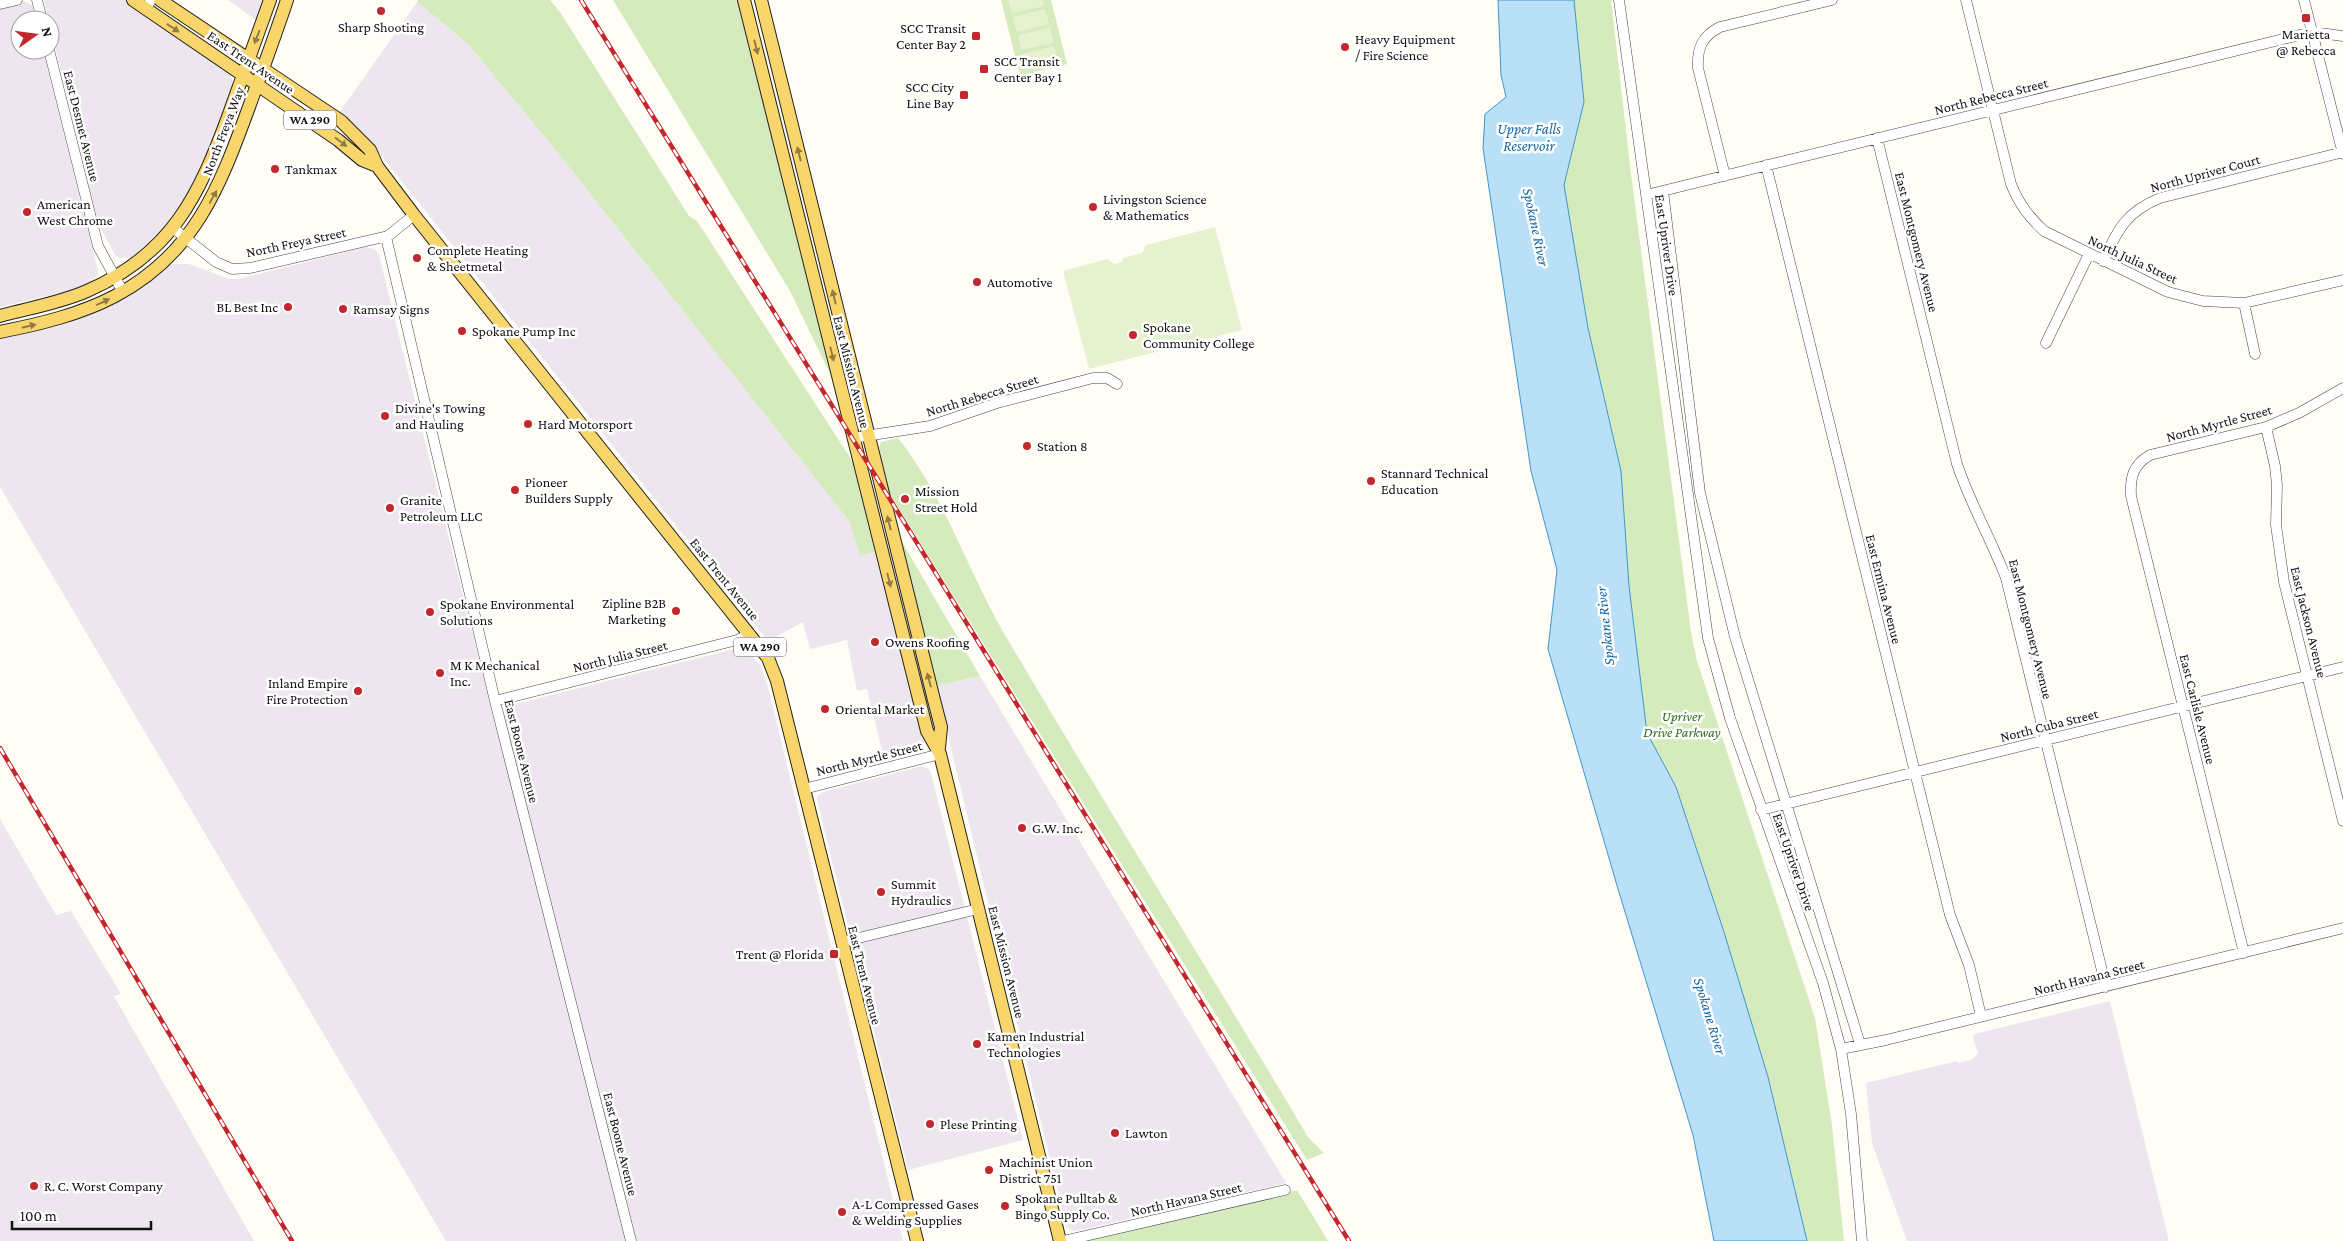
<svg xmlns="http://www.w3.org/2000/svg" width="2343" height="1241" viewBox="0 0 2343 1241" font-family="'Crimson Pro',serif">
<style>
.industrial{fill:#eee6ef}
.green{fill:#d5ebbd}
.pitch{fill:#e6f2cf}
.water{fill:#b9e0f7;stroke:#3f96cf}
.lines{fill:none;stroke-linecap:round;stroke-linejoin:round}
.minor-casing{stroke:#444;stroke-width:11}
.major-casing{stroke:#222;stroke-width:14}
.minor{stroke:#fff;stroke-width:10}
.major{stroke:#f9d66b;stroke-width:12}
.rail-casing{stroke:#c4262e;stroke-width:4.5}
.rail{stroke:#fff;stroke-width:2.5;stroke-dasharray:8;stroke-linecap:butt}
.oneway{fill:#917d42}
.poi-dot{fill:#c4262e;stroke:#fff;stroke-width:2}
.labels{text-anchor:middle;stroke-width:5;stroke-linejoin:round;paint-order:stroke}
.shield{fill:#fff;stroke:#585858;stroke-width:1}
.shield-label{font-size:12px;font-weight:bold;fill:#111}
.poi-label{font-size:14px;fill:#111;stroke:#fff;text-anchor:start}
.street-label{font-size:14px;fill:#111;stroke:#fff}
.park-label{font-size:14px;font-style:italic;fill:#2f6b1f;stroke:#fff}
.water-label{font-size:15px;font-style:italic;fill:#1768a6;stroke:#fff}
</style>
<rect width="100%" height="100%" fill="#fffdf5"/>
<path class="industrial" d="M44,0H125L228,71L231,76L233,85L202,171L178,212L159,235L130,258H120L115,255L97,221Z
M228,0H263L256,20Z
M23,1L32,5L36,20H20V50H43L98,270V275L91,282L69,291L0,307V7Z
M417,2L467,43L558,153L849,521L860,555L875,552L924,743L921,750L884,759L867,689L857,691L847,640L810,649L803,622L768,641L376,149L339,113Z
M366,247L376,250L379,255L493,716L509,714L510,707L512,705L738,648L748,650L761,667L768,687L903,1241H446L0,487V337L19,333L172,264H189L229,279H238Z
M980,676L1286,1183L1076,1231L1069,1229L1066,1226L936,686Z
M922,766L929,769L931,773L1023,1140L908,1170L817,800V796L823,792Z
M0,819L56,915L71,911L121,994L114,996L254,1241H0Z
M2110,1001L2169,1241H1907L1872,1143L1866,1083L1957,1061L1958,1063L1971,1060L1978,1054L1973,1037L1975,1034Z"/>
<path class="green" d="M418,0H550L560,12L689,216L697,221L853,462L875,552L860,556L849,521L558,153L467,43L417,2Z
M613,0H738L833,380L790,291Z
M1001,0H1051L1067,64L1020,76Z
M1574,0H1611L1631,174L1691,632L1697,661L1815,1018L1832,1125L1844,1241H1807L1768,1077L1676,787L1647,733L1629,586L1621,471L1588,328L1564,185L1584,102Z
M898,438C945,497 967,570 1005,635C1104,803 1208,969 1308,1137L1324,1153L1307,1160L889,493L879,447L881,442Z
M897,533L980,676L936,686Z
M1297,1190L1328,1241H1082Z"/>
<path class="pitch" d="M1008,0H1043L1044,6L1012,13Z
M1045,9L1049,24L1017,32L1013,17Z
M1050,28L1054,43L1021,50L1018,35Z
M1054,46L1058,61L1026,69L1022,54Z
M1215,227L1242,330L1089,369L1063,271L1107,259L1114,264L1122,262L1123,258L1142,253L1146,245Z"/>
<path class="water" d="M1498,0H1574L1584,102L1564,185L1588,328L1621,471L1629,586L1647,733L1676,787L1724,932L1768,1077L1807,1241H1714L1693,1135L1618,889L1548,649L1557,570L1531,471L1483,148L1485,114L1506,97L1501,75Z"/>
<g class="lines">
<defs>
<path id="minor" d="M37,0L42,20
M1619,0L1708,638L1730,718L1823,983L1841,1049L1851,1114L1862,1241
M1966,0L2011,184C2019,204 2029,217 2044,231L2168,292L2203,301L2244,303L2343,280
M2304,0L2343,154
M0,4L17,0
M145,9L151,0
M49,50L98,246L123,292
M1877,138L1957,464C1970,503 1991,539 2006,578L2106,987
M1766,165L1950,915L1969,965L1981,1016
M1725,176L1698,68C1697,48 1702,36 1720,27L1832,0
M1663,191L1700,493L1735,637L1860,1044
M1646,195L2312,32L2343,36
M173,228L216,262L232,269L250,268L388,236L414,215
M386,237L495,701L631,1241
M2103,261C2118,229 2126,212 2160,198L2343,152
M2244,303L2255,354
M2046,343L2089,254
M2266,427L2275,466L2277,485L2276,525L2284,582L2343,821
M853,438L930,426L997,403L1093,378H1107L1117,384
M495,701L737,640L750,634
M804,789L940,754
M1761,810L2343,667
M842,942L978,909
M2244,953L2131,496C2130,477 2133,465 2150,455L2266,427L2299,413L2343,388
M1841,1049L1886,1040L2343,928
M1063,1241L1285,1190"/>
<path id="major" d="M133,0L338,140L362,160L377,166
M160,0L341,121L370,150L377,166L414,215L768,658L777,681L917,1241
M744,0L927,731L940,754L1060,1241
M761,0L934,700L941,727L939,748
M0,316C29,308 60,303 87,291C172,254 199,196 229,114C243,76 256,38 270,0
M0,332C39,324 79,315 115,296C195,254 220,186 249,107C262,71 275,36 287,0"/>
</defs>
<use href="#minor" class="minor-casing"/>
<use href="#major" class="major-casing"/>
<use href="#minor" class="minor"/>
<use href="#major" class="major"/>
<defs>
<path id="rail" d="M581,0L1349,1241
M0,748L292,1241"/>
</defs>
<use href="#rail" class="rail-casing"/>
<use href="#rail" class="rail"/>
</g>
<defs><path id="oneway-solid" d="M-6-.8H1V-3.2L6.5 0L1 3.2V.8H-6Z" transform="scale(1.25)"/></defs>
<g class="oneway">
<use href="#oneway-solid" transform="translate(173 28) rotate(33)"/>
<use href="#oneway-solid" transform="translate(257 37) rotate(111)"/>
<use href="#oneway-solid" transform="translate(756 47) rotate(76)"/>
<use href="#oneway-solid" transform="translate(341 142) rotate(37)"/>
<use href="#oneway-solid" transform="translate(799 154) rotate(-104)"/>
<use href="#oneway-solid" transform="translate(213 197) rotate(-61)"/>
<use href="#oneway-solid" transform="translate(834 297) rotate(-104)"/>
<use href="#oneway-solid" transform="translate(103 302) rotate(-25)"/>
<use href="#oneway-solid" transform="translate(29 326) rotate(-13)"/>
<use href="#oneway-solid" transform="translate(832 354) rotate(76)"/>
<use href="#oneway-solid" transform="translate(889 523) rotate(-104)"/>
<use href="#oneway-solid" transform="translate(889 580) rotate(76)"/>
<use href="#oneway-solid" transform="translate(929 680) rotate(-105)"/>
</g>
<g class="poi-dot">
<circle cx="381" cy="11" r="5"/>
<rect x="2301" y="13" width="10" height="10" rx="2.5"/>
<rect x="971" y="31" width="10" height="10" rx="2.5"/>
<circle cx="1345" cy="47" r="5"/>
<rect x="979" y="64" width="10" height="10" rx="2.5"/>
<rect x="959" y="90" width="10" height="10" rx="2.5"/>
<circle cx="275" cy="169" r="5"/>
<circle cx="1093" cy="207" r="5"/>
<circle cx="27" cy="212" r="5"/>
<circle cx="417" cy="258" r="5"/>
<circle cx="977" cy="282" r="5"/>
<circle cx="288" cy="307" r="5"/>
<circle cx="343" cy="309" r="5"/>
<circle cx="462" cy="331" r="5"/>
<circle cx="1133" cy="335" r="5"/>
<circle cx="385" cy="416" r="5"/>
<circle cx="528" cy="424" r="5"/>
<circle cx="1027" cy="446" r="5"/>
<circle cx="1371" cy="481" r="5"/>
<circle cx="515" cy="490" r="5"/>
<circle cx="905" cy="499" r="5"/>
<circle cx="390" cy="508" r="5"/>
<circle cx="676" cy="611" r="5"/>
<circle cx="430" cy="612" r="5"/>
<circle cx="875" cy="642" r="5"/>
<circle cx="440" cy="673" r="5"/>
<circle cx="358" cy="691" r="5"/>
<circle cx="825" cy="709" r="5"/>
<circle cx="1022" cy="828" r="5"/>
<circle cx="881" cy="892" r="5"/>
<rect x="829" y="949" width="10" height="10" rx="2.5"/>
<circle cx="977" cy="1044" r="5"/>
<circle cx="930" cy="1124" r="5"/>
<circle cx="1115" cy="1133" r="5"/>
<circle cx="989" cy="1170" r="5"/>
<circle cx="34" cy="1186" r="5"/>
<circle cx="1005" cy="1206" r="5"/>
<circle cx="842" cy="1212" r="5"/>
</g>
<g class="labels">
<g class="shield">
<rect x="284" y="110.5" width="52" height="19" rx="4"/>
<rect x="734" y="637.5" width="52" height="19" rx="4"/>
</g>
<g class="shield-label">
<text x="310" y="124">WA 290</text>
<text x="760" y="651">WA 290</text>
</g>
<g class="poi-label">
<text x="381" y="32" text-anchor="middle">Sharp Shooting</text>
<text x="966" y="33" text-anchor="end">SCC Transit<tspan x="966" dy="16">Center Bay 2</tspan></text>
<text x="2306" y="39" text-anchor="middle">Marietta<tspan x="2306" dy="16">@ Rebecca</tspan></text>
<text x="1355" y="44">Heavy Equipment<tspan x="1355" dy="16">/ Fire Science</tspan></text>
<text x="994" y="66">SCC Transit<tspan x="994" dy="16">Center Bay 1</tspan></text>
<text x="954" y="92" text-anchor="end">SCC City<tspan x="954" dy="16">Line Bay</tspan></text>
<text x="285" y="174">Tankmax</text>
<text x="1103" y="204">Livingston Science<tspan x="1103" dy="16">&amp; Mathematics</tspan></text>
<text x="37" y="209">American<tspan x="37" dy="16">West Chrome</tspan></text>
<text x="427" y="255">Complete Heating<tspan x="427" dy="16">&amp; Sheetmetal</tspan></text>
<text x="987" y="287">Automotive</text>
<text x="278" y="312" text-anchor="end">BL Best Inc</text>
<text x="353" y="314">Ramsay Signs</text>
<text x="1143" y="332">Spokane<tspan x="1143" dy="16">Community College</tspan></text>
<text x="472" y="336">Spokane Pump Inc</text>
<text x="395" y="413">Divine's Towing<tspan x="395" dy="16">and Hauling</tspan></text>
<text x="538" y="429">Hard Motorsport</text>
<text x="1037" y="451">Station 8</text>
<text x="1381" y="478">Stannard Technical<tspan x="1381" dy="16">Education</tspan></text>
<text x="525" y="487">Pioneer<tspan x="525" dy="16">Builders Supply</tspan></text>
<text x="915" y="496">Mission<tspan x="915" dy="16">Street Hold</tspan></text>
<text x="400" y="505">Granite<tspan x="400" dy="16">Petroleum LLC</tspan></text>
<text x="666" y="608" text-anchor="end">Zipline B2B<tspan x="666" dy="16">Marketing</tspan></text>
<text x="440" y="609">Spokane Environmental<tspan x="440" dy="16">Solutions</tspan></text>
<text x="885" y="647">Owens Roofing</text>
<text x="450" y="670">M K Mechanical<tspan x="450" dy="16">Inc.</tspan></text>
<text x="348" y="688" text-anchor="end">Inland Empire<tspan x="348" dy="16">Fire Protection</tspan></text>
<text x="835" y="714">Oriental Market</text>
<text x="1032" y="833">G.W. Inc.</text>
<text x="891" y="889">Summit<tspan x="891" dy="16">Hydraulics</tspan></text>
<text x="824" y="959" text-anchor="end">Trent @ Florida</text>
<text x="987" y="1041">Kamen Industrial<tspan x="987" dy="16">Technologies</tspan></text>
<text x="940" y="1129">Plese Printing</text>
<text x="1125" y="1138">Lawton</text>
<text x="999" y="1167">Machinist Union<tspan x="999" dy="16">District 751</tspan></text>
<text x="44" y="1191">R. C. Worst Company</text>
<text x="1015" y="1203">Spokane Pulltab &amp;<tspan x="1015" dy="16">Bingo Supply Co.</tspan></text>
<text x="852" y="1209">A-L Compressed Gases<tspan x="852" dy="16">&amp; Welding Supplies</tspan></text>
</g>
<g class="street-label">
<text transform="translate(251 62) rotate(34)" y="5">East Trent Avenue</text>
<text transform="translate(1991 96) rotate(-14)" y="5">North Rebecca Street</text>
<text transform="translate(82 126) rotate(76)" y="5">East Desmet Avenue</text>
<text transform="translate(223 131) rotate(-69)" y="5">North Freya Way</text>
<text transform="translate(2205 173) rotate(-15)" y="5">North Upriver Court</text>
<text transform="translate(296 242) rotate(-12)" y="5">North Freya Street</text>
<text transform="translate(1917 242) rotate(76)" y="5">East Montgomery Avenue</text>
<text transform="translate(1667 245) rotate(82)" y="5">East Upriver Drive</text>
<text transform="translate(2133 259) rotate(25)" y="5">North Julia Street</text>
<text transform="translate(852 372) rotate(76)" y="5">East Mission Avenue</text>
<text transform="translate(982 395) rotate(-17)" y="5">North Rebecca Street</text>
<text transform="translate(2219 423) rotate(-15)" y="5">North Myrtle Street</text>
<text transform="translate(725 579) rotate(51)" y="5">East Trent Avenue</text>
<text transform="translate(1884 589) rotate(76)" y="5">East Ermina Avenue</text>
<text transform="translate(2309 622) rotate(76)" y="5">East Jackson Avenue</text>
<text transform="translate(2031 629) rotate(76)" y="5">East Montgomery Avenue</text>
<text transform="translate(620 656) rotate(-14)" y="5">North Julia Street</text>
<text transform="translate(2198 709) rotate(76)" y="5">East Carlisle Avenue</text>
<text transform="translate(2049 725) rotate(-14)" y="5">North Cuba Street</text>
<text transform="translate(522 751) rotate(76)" y="5">East Boone Avenue</text>
<text transform="translate(869 758) rotate(-14)" y="5">North Myrtle Street</text>
<text transform="translate(1794 862) rotate(71)" y="5">East Upriver Drive</text>
<text transform="translate(1007 962) rotate(76)" y="5">East Mission Avenue</text>
<text transform="translate(865 975) rotate(76)" y="5">East Trent Avenue</text>
<text transform="translate(2089 977) rotate(-14)" y="5">North Havana Street</text>
<text transform="translate(621 1144) rotate(76)" y="5">East Boone Avenue</text>
<text transform="translate(1186 1199) rotate(-13)" y="5">North Havana Street</text>
</g>
<g class="park-label">
<text x="1682" y="721">Upriver<tspan x="1682" dy="16">Drive Parkway</tspan></text>
</g>
<g class="water-label">
<text x="1529" y="134">Upper Falls<tspan x="1529" dy="17">Reservoir</tspan></text>
<text transform="translate(1536 227) rotate(78)" y="5">Spokane River</text>
<text transform="translate(1605 626) rotate(-96)" y="5">Spokane River</text>
<text transform="translate(1710 1016) rotate(73)" y="5">Spokane River</text>
</g>
</g>
<g transform="translate(35 35) rotate(76)"><circle r="24" fill="#ffffff" stroke="#a0a0a0"/>
<path d="M0-4L9 19L0 12L-9 19Z" fill="#c4262e"/>
<text y="-8" font-size="14" font-weight="bold" text-anchor="middle" fill="#111111">N</text>
</g>
<path d="M12 1221v8h139v-8" fill="none" stroke="#111111" stroke-width="2.5"/>
<text x="20" y="1221" font-size="15" fill="#111111" stroke="#ffffff" stroke-width="4" paint-order="stroke">100 m</text>
</svg>
